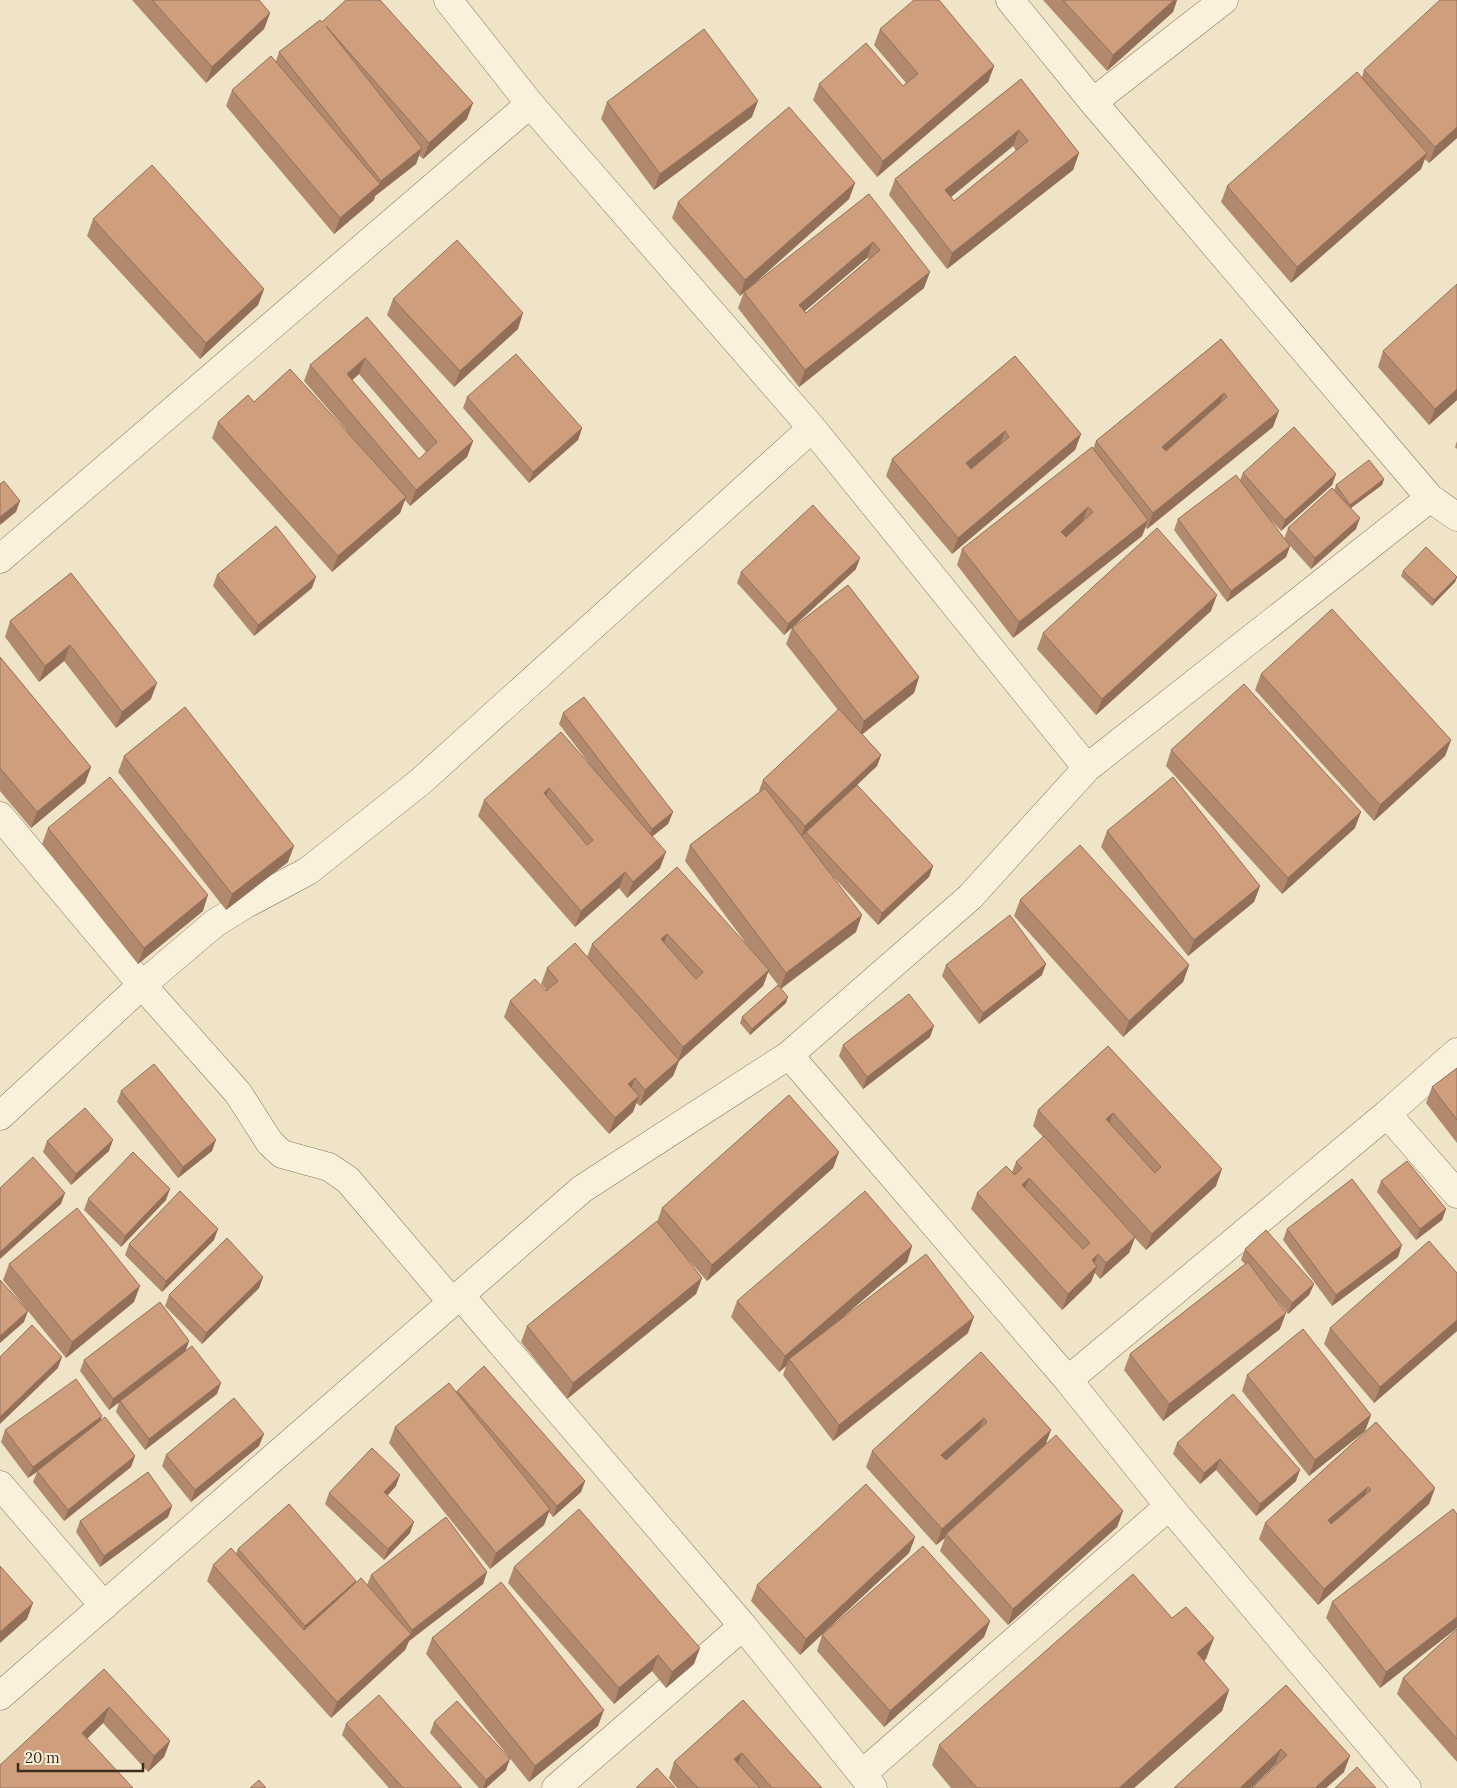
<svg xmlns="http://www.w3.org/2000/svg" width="1457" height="1788" viewBox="0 0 1457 1788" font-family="Lora,serif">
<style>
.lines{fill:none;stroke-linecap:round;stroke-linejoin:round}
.street-casing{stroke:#8d765c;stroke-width:29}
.street{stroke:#faf1dc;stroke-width:28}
.wall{fill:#b2896c;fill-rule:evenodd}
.shaded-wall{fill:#916f58}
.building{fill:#cf9f7d;stroke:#916f58;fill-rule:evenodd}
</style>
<rect width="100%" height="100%" fill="#f0e4c8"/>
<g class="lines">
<defs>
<path id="street" d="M448,0L530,104L812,428L1087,768
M1010,0L1093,102L1430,498L1457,517
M1093,102L1224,0
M0,559L530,104
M0,816L142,985L238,1093L270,1143L282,1154L329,1167L348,1180L452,1302
M789,1055L1068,1380L1169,1506L1407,1788
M1387,1114L1457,1194
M0,1116L142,985L215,923L246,904L308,871L420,782L812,428
M460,1295L743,1626L873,1788
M1068,1380L1387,1114L1457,1052
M0,1485L104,1606
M0,1696L582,1189L789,1055L970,897L1087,768L1430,498
M862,1774L1169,1506
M556,1788L743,1626"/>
</defs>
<use href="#street" class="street-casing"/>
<use href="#street" class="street"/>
</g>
<path class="wall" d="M132,0H259L270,13L264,29L206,83Z
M1043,0H1177L1173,12L1107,71Z
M322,22L467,119L423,159L419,155L416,164L375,196L374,200L334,234L226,106L232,90L276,61L279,52Z
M880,29L994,66L988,82L877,177L813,100L819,84L903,86L906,83L874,45Z
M1364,70L1457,138L1429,163L1425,159L1421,169L1291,283L1221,202L1227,186L1362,77Z
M1021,79L1079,153L1073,170L947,269L889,195L895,179ZM1013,146L1016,151L954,201L951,197Z
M607,102L752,117L654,190L601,119Z
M855,183L849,199L746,291L869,194L924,288L799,387L738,308L744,292L740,296L672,218L678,202ZM867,258L869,259L806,313L805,311Z
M93,219L264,289L258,305L200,359L87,236Z
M393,299L518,329L454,387L387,315Z
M367,317L473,441L467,457L410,506L405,500L400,513L332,572L212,438L218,422L254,402L347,431L304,381L310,365ZM359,374L426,452L419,459L352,380Z
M1221,339L1273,427L1147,529L1146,527L1142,536L1013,638L957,565L962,549L1093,449L1096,441Z
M1383,351L1457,400L1429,425L1378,367Z
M1015,356L1081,434L1075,450L952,554L886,476L892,459Z
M467,397L582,428L578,440L529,483L463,408Z
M1457,441V449L1455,447Z
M1243,473L1336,474L1332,485L1281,531L1267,516L1290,546L1286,557L1227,602L1174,530L1178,519L1240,480Z
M1384,479L1382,485L1351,508L1356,529L1311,569L1284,539L1288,528L1334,490L1336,485Z
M856,569L784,635L737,583L741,572Z
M1403,571L1457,577L1455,582L1432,606L1401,576Z
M71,573L151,699L116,728L64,661L39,682L5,637L10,621Z
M217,575L312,588L254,636L213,586Z
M1211,611L1096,715L1037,649L1043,633Z
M792,628L919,677L914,693L862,734L881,755L877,766L857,785L933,866L929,877L878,925L827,870L856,932L781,989L786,1003L750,1035L740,1023L742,1017L778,985L768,972L763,986L679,1061L673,1076L640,1106L636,1103L633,1112L609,1134L504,1017L510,1001L547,991L541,984L547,968L587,957L592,944L677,867L753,953L685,861L690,845L760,792L759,791L763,780L838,710L786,644Z
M0,657L91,767L85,783L31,828L0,791Z
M1261,674L1451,740L1445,756L1374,821L1255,690Z
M563,713L673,812L668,824L652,836L660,868L627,898L619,888L575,927L478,816L484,800L594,770L559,724Z
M1171,750L1355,828L1282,894L1166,766Z
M124,756L288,862L226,910L118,772Z
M48,828L203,911L138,964L42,844Z
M1107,831L1260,886L1254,902L1188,956L1101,847Z
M1020,900L1189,965L1183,982L1123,1037L1014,916Z
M946,965L1042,975L979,1024L942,976Z
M930,1037L863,1089L839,1056L843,1045Z
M1108,1046L1216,1186L1146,1250L1135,1238L1129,1253L1100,1279L1095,1273L1091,1282L1062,1310L971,1209L977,1193L1012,1172L1016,1162L1043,1137L1033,1126L1038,1110Z
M1457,1068V1143L1426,1103L1432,1087Z
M121,1091L212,1151L178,1178L117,1102Z
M47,1141L109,1151L71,1185L43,1152Z
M839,1152L833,1168L707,1281L684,1255L702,1278L696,1294L567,1399L521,1342L527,1326L657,1222L662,1208Z
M1381,1181L1446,1209L1442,1220L1416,1240L1377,1192Z
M88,1199L166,1200L121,1247L84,1210Z
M1287,1229L1398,1257L1332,1306L1283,1240Z
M214,1240L162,1292L125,1255L129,1244Z
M912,1246L907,1262L844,1316L968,1333L833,1441L783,1375L786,1366L779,1372L731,1317L737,1301Z
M1245,1249L1314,1284L1309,1295L1288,1314L1277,1300L1280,1329L1163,1421L1124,1370L1130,1354L1245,1264L1241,1260Z
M9,1264L134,1302L66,1358L3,1280Z
M1457,1273V1331L1374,1403L1324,1344L1330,1328Z
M263,1277L259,1288L202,1344L165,1306L169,1295Z
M189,1341L186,1350L217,1394L145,1450L116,1412L119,1402L109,1410L80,1371L84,1360Z
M981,1352L1051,1430L1045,1445L1123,1511L1117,1527L1008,1625L940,1551L945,1538L936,1545L866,1467L872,1451Z
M1247,1375L1371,1415L1365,1431L1309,1476L1242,1391Z
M457,1391L585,1481L581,1492L553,1517L549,1512L544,1525L490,1569L389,1443L395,1427L456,1392Z
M102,1416L100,1421L135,1456L131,1467L64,1521L33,1482L37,1472L28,1478L1,1442L5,1430Z
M1376,1422L1435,1488L1429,1504L1318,1605L1259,1539L1265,1523Z
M1177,1443L1296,1481L1256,1516L1216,1470L1200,1484L1173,1454Z
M259,1446L191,1502L162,1466L166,1455Z
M396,1486L387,1496L410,1533L384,1560L325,1504L329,1493Z
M172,1506L168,1517L100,1567L76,1532L80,1521Z
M1457,1514V1628L1380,1688L1326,1618L1332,1602Z
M915,1537L909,1553L800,1655L751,1601L757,1585Z
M238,1549L367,1585L371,1575L487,1572L483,1584L409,1641L405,1650L331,1718L207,1581L213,1565L236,1554Z
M514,1567L694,1664L666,1688L652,1671L614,1704L508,1583Z
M990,1621L984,1637L884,1727L817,1651L822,1635Z
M1457,1629V1762L1397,1694L1403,1678Z
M432,1638L598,1726L529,1782L426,1654Z
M1206,1659L1204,1661L1229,1690L1222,1711L1134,1788H951L932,1765L939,1745Z
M104,1669L170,1741L164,1757L148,1772L103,1723L87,1739L0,1788Z
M1286,1685L1344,1772L1326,1788H1252L1276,1766L1275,1765L1251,1788H1174Z
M743,1700L822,1788H677L669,1778L674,1762Z
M434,1722L506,1770L486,1788H479L430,1733Z
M346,1724L462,1788H389L342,1735Z"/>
<path class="shaded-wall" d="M1174,0H1177L1173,12L1107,71L1113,55Z
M270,13L264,29L206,83L212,67Z
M994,66L988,82L877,177L883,161Z
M758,101L752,117L654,190L660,174Z
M473,103L467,119L423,159L429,143Z
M1457,127V138L1429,163L1435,147Z
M1019,130L1013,146L940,206L945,190Z
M422,148L416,164L375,196L374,200L334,234L340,218L380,184L381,181Z
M1079,153L1073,170L947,269L952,253Z
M1427,153L1421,169L1291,283L1297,267Z
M855,183L849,199L740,296L745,280Z
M873,242L867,258L793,321L799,305Z
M930,272L924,288L799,387L805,370Z
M264,289L258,305L200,359L206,343Z
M523,313L518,329L454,387L460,371Z
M365,358L359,374L341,390L347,374Z
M1457,389V400L1429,425L1435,409Z
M1224,393L1218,409L1156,463L1162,447Z
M1279,411L1273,427L1147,529L1153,513Z
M582,428L578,440L529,483L533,472Z
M1005,431L999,447L960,479L966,463Z
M1081,434L1075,450L952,554L958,538Z
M473,441L467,457L410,506L416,490Z
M1336,474L1332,485L1281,531L1285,520Z
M1384,479L1382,485L1348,510L1350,505Z
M406,497L400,513L332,572L338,556Z
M20,501L16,512L0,525V517Z
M1088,507L1082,523L1055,548L1061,532Z
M1360,518L1356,529L1311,569L1315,558Z
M1148,520L1142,536L1013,638L1019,622Z
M1290,546L1286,557L1227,602L1231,591Z
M860,558L856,569L784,635L788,624Z
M316,577L312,588L254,636L258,625Z
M1457,577L1455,582L1432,606L1434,600Z
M1217,595L1211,611L1096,715L1102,699Z
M70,645L64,661L39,682L45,666Z
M919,677L914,693L859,737L864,721Z
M157,683L151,699L116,728L122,712Z
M1451,740L1445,756L1374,821L1380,805Z
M881,755L877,766L801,837L805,826Z
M91,767L85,783L31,828L37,812Z
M549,788L543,804L544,793Z
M673,812L668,824L648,840L652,829Z
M1361,812L1355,828L1282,894L1288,878Z
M294,846L288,862L226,910L232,894Z
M666,852L660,868L627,898L633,882Z
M933,866L929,877L878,925L882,913Z
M625,872L619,888L575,927L581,911Z
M1260,886L1254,902L1188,956L1194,940Z
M208,895L203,911L138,964L144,948Z
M862,915L856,932L780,989L786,973Z
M667,934L662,950L661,939Z
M1046,964L1042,975L979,1024L983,1013Z
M1189,965L1183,982L1123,1037L1129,1021Z
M769,970L763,986L679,1061L673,1076L640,1106L645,1090L678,1061L683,1047Z
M788,997L786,1003L750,1035L752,1029Z
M934,1026L930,1037L863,1089L867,1077Z
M635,1078L629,1094L628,1084Z
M639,1096L633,1112L609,1134L615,1118Z
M1113,1113L1107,1129L1106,1119Z
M113,1140L109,1151L71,1185L76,1174Z
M216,1140L212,1151L178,1178L183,1167Z
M839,1152L833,1168L707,1281L712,1265Z
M1222,1169L1216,1186L1146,1250L1152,1234Z
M1029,1178L1023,1194L1022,1185Z
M170,1189L166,1200L121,1247L125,1236Z
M65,1193L61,1204L0,1259V1252Z
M1446,1209L1442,1220L1416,1240L1420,1229Z
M218,1229L214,1240L162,1292L166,1281Z
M1135,1237L1129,1253L1100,1279L1106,1263Z
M1402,1245L1398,1257L1332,1306L1336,1295Z
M912,1246L907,1262L791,1362L789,1359L786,1366L779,1372L785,1356Z
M1098,1254L1092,1270V1260Z
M1097,1266L1091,1282L1062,1310L1068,1294Z
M263,1277L259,1288L202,1344L206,1333Z
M702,1278L696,1294L567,1399L573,1383Z
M1314,1284L1309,1295L1288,1314L1292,1303Z
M140,1286L134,1302L66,1358L72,1342Z
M28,1311L24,1322L0,1343V1336Z
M1286,1313L1280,1329L1163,1421L1169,1404Z
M974,1317L968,1333L833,1441L839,1425Z
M1457,1320V1331L1374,1403L1380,1387Z
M189,1341L185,1352L109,1410L113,1399Z
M62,1357L58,1368L0,1424V1417Z
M221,1383L217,1394L145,1450L149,1439Z
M1371,1415L1365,1431L1309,1476L1315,1460Z
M102,1416L98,1427L28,1478L33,1467Z
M984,1418L978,1434L935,1471L941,1455Z
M1051,1430L1045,1446L946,1534L945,1538L936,1545L942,1529Z
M264,1434L259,1446L191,1502L195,1490Z
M135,1456L131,1467L64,1521L68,1510Z
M1220,1459L1216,1470L1200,1484L1204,1473Z
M1300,1470L1296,1481L1256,1516L1260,1504Z
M400,1475L396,1486L380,1504L384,1492Z
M585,1481L581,1492L553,1517L557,1506Z
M1368,1487L1362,1503L1322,1536L1328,1520Z
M1435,1488L1429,1504L1318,1605L1324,1589Z
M172,1506L168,1517L100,1567L104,1556Z
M550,1509L544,1525L490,1569L496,1553Z
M1123,1511L1117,1527L1008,1625L1013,1609Z
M414,1522L410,1533L384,1560L388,1549Z
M915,1537L909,1553L800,1655L806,1639Z
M487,1572L483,1584L409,1641L405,1650L331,1718L337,1702L411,1634L412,1630Z
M356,1581L301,1637L305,1626Z
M33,1603L27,1619L0,1643V1632Z
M1457,1617V1628L1380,1688L1386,1672Z
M990,1621L984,1637L884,1727L890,1711Z
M1214,1638L1206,1659L1189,1674L1197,1653Z
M700,1648L694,1664L666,1688L672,1672Z
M658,1655L652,1671L614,1704L619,1688Z
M1229,1690L1222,1711L1134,1788H1119Z
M109,1707L103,1723L76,1749L82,1733Z
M604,1710L598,1726L529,1782L535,1766Z
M170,1741L164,1757L148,1772L154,1756Z
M1281,1749L1275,1765L1251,1788H1240Z
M742,1753L736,1769L734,1759Z
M1350,1756L1344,1772L1326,1788H1315Z
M510,1759L506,1770L486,1788H483L486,1780Z"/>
<path class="building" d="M152,0H259L270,13L212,67Z
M346,0H380L473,103L429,143L326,26L422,148L381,181L279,52L320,20L322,22Z
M914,0H939L994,66L883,161L819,84L866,43L903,86L918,74L880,29Z
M1063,0H1174L1113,55Z
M1440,0H1457V127L1435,147L1364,70Z
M704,29L758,101L660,174L607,102Z
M271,56L380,184L340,218L232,90Z
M1357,72L1427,153L1297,267L1227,186Z
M1021,79L1079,153L952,253L895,179ZM1019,130L1028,141L954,201L945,190Z
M789,107L855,183L745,280L678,202Z
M152,165L264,289L206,343L93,219Z
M869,194L930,272L805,370L744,292ZM873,242L880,250L806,313L799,305Z
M457,240L523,313L460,371L393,299Z
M1457,284V389L1435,409L1383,351Z
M367,317L473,441L416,490L310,365ZM365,358L437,442L419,459L347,374Z
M1221,339L1279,411L1153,513L1096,441ZM1224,393L1227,397L1166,451L1162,447Z
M516,354L582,428L533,472L467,397Z
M1015,356L1081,434L958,538L892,459ZM1005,431L1009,437L971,469L966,463Z
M290,369L406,497L338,556L218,422L248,395L254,402Z
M1294,427L1336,474L1285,520L1243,473Z
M1092,447L1148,520L1019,622L962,549ZM1088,507L1093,512L1066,537L1061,532Z
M1369,460L1384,479L1350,505L1336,485Z
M1236,475L1290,546L1231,591L1178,519Z
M4,481L20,501L0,517V484Z
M1332,488L1360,518L1315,558L1288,528Z
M813,505L860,558L788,624L741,572Z
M276,526L316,577L258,625L217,575Z
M1157,528L1217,595L1102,699L1043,633Z
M1426,547L1457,577L1434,600L1403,571Z
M71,573L157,683L122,712L70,645L45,666L10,621Z
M848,585L919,677L864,721L792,628Z
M1332,609L1451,740L1380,805L1261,674Z
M0,657L91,767L37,812L0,768Z
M1244,684L1361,812L1288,878L1171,750Z
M584,697L673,812L652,829L563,713Z
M185,707L294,846L232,894L124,756Z
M839,709L881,755L805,826L763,780Z
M561,732L666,852L633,882L625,872L581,911L484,800ZM549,788L593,840L587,845L544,793Z
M110,777L208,895L144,948L48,828Z
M1173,777L1260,886L1194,940L1107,831Z
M857,785L933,866L882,913L806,832Z
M765,788L862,915L786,973L690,845Z
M1080,845L1189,965L1129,1021L1020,900Z
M677,867L769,970L683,1047L592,944ZM667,934L703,972L696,979L661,939Z
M1010,915L1046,964L983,1013L946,965Z
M575,943L679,1060L645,1090L635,1078L628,1084L639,1096L615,1118L510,1001L535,979L546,991L558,981L547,968Z
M778,985L788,997L752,1029L742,1017Z
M909,994L934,1026L867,1077L843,1045Z
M1108,1046L1222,1169L1152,1234L1038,1110ZM1113,1113L1161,1167L1155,1173L1106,1119Z
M154,1064L216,1140L183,1167L121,1091Z
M1457,1068V1120L1432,1087Z
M789,1095L839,1152L712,1265L662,1208Z
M85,1108L113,1140L76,1174L47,1141Z
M1044,1136L1135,1237L1106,1263L1098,1254L1092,1260L1097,1266L1068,1294L977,1193L1006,1166L1015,1175L1022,1168L1016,1162ZM1029,1178L1090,1243L1083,1249L1022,1185Z
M133,1152L170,1189L125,1236L88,1199Z
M33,1157L65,1193L0,1252V1188Z
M1407,1161L1446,1209L1420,1229L1381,1181Z
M1352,1179L1402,1245L1336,1295L1287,1229Z
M180,1191L218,1229L166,1281L129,1244Z
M865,1191L912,1246L785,1356L737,1301Z
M77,1208L140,1286L72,1342L9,1264Z
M657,1221L702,1278L573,1383L527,1326Z
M1266,1230L1314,1284L1292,1303L1245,1249Z
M227,1238L263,1277L206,1333L169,1295Z
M1429,1241L1457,1273V1320L1380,1387L1330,1328Z
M926,1254L974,1317L839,1425L789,1359Z
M1248,1262L1286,1313L1169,1404L1130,1354Z
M0,1280L28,1311L0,1336Z
M160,1302L189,1341L113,1399L84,1360Z
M32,1325L62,1357L0,1417V1357Z
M1303,1329L1371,1415L1315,1460L1247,1375Z
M192,1346L221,1383L149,1439L120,1401Z
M981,1352L1051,1430L942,1529L872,1451ZM984,1418L987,1422L946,1460L941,1455Z
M484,1366L585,1481L557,1506L457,1391Z
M76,1379L102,1416L33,1467L5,1430Z
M449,1383L550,1509L496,1553L395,1427Z
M1233,1394L1300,1470L1260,1504L1220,1459L1204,1473L1177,1443Z
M234,1398L264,1434L195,1490L166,1455Z
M105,1417L135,1456L68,1510L37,1471Z
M1376,1422L1435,1488L1324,1589L1265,1523ZM1368,1487L1371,1490L1331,1524L1328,1520Z
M1056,1435L1123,1511L1013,1609L946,1534Z
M372,1448L400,1475L384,1492L414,1522L388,1549L329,1493Z
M148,1472L172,1506L104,1556L80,1521Z
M866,1484L915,1537L806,1639L757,1585Z
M289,1504L356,1581L305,1626L238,1549Z
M579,1509L700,1648L672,1672L658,1655L619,1688L514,1567Z
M1453,1509L1457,1514V1617L1386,1672L1332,1602Z
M446,1517L487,1572L412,1630L371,1575Z
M923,1546L990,1621L890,1711L822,1635Z
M231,1548L304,1630L361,1578L411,1634L337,1702L213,1565Z
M0,1566L33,1603L0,1632Z
M1133,1574L1172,1618L1186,1607L1214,1638L1197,1653L1229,1690L1119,1788H977L939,1745Z
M501,1582L604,1710L535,1766L432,1638Z
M1457,1629V1739L1403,1678Z
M104,1669L170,1741L154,1756L109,1707L82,1733L133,1788H0V1765Z
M1286,1685L1350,1756L1315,1788H1252L1287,1755L1281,1749L1240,1788H1174Z
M379,1695L462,1788H403L346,1724Z
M743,1700L822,1788H772L742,1753L734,1759L760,1788H698L674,1762Z
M457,1701L510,1759L486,1780L434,1722Z
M1357,1767L1376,1788H1335Z
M657,1768L675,1788H636Z
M259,1780L266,1788H250Z"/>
<path d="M18 1763v8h125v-8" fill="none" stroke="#3d2e20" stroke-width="2.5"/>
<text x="25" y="1763" font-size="15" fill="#3d2e20" stroke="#f7eed8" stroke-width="4" paint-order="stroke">20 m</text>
</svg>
